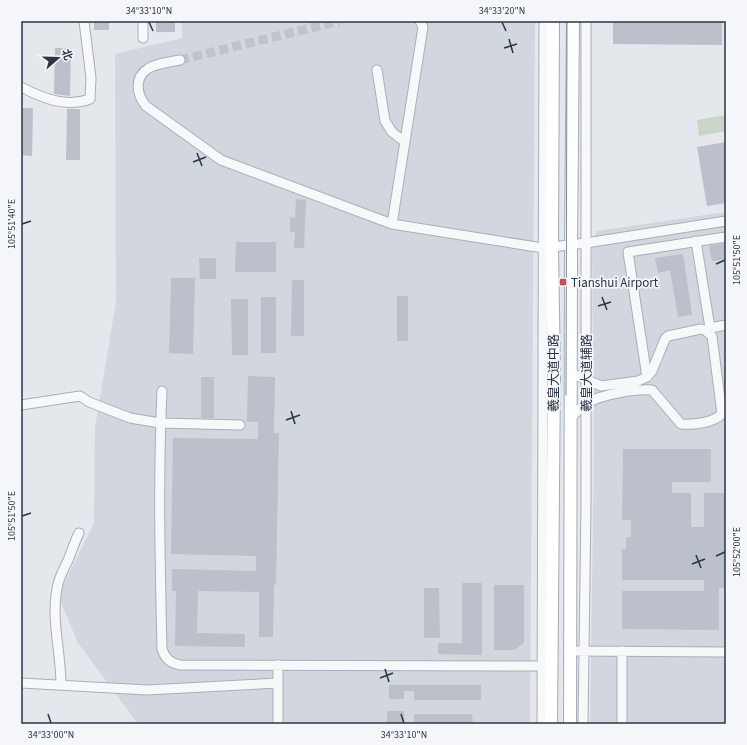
<svg xmlns="http://www.w3.org/2000/svg" width="747" height="745" viewBox="0 0 747 745" font-family="'Source Sans 3','Noto Sans SC',sans-serif">
<style>
.built{fill:#d2d6de}
.green{fill:#c9d6c5}
.building{fill:#bbc0ca}
.lines{fill:none;stroke-linecap:round;stroke-linejoin:round}
.minor-tunnel{stroke:#bfc3cb;stroke-width:9;stroke-dasharray:9 4.5;stroke-linecap:butt}
.minor-casing{stroke:#a9aeb7;stroke-width:11}
.major-casing{stroke:#a3abb8;stroke-width:14}
.minor{stroke:#f7f8fa;stroke-width:9}
.major{stroke:#fff;stroke-width:12}
.tram{stroke:#7d8696;stroke-width:1}
.ticks{fill:none;stroke:#2b3445;stroke-width:1.5}
.poi-dot{fill:#d1495b;stroke:#f4f6f9;stroke-width:1.5}
.labels{text-anchor:middle;stroke-width:3.5;stroke-linejoin:round;paint-order:stroke}
.poi-label{font-size:13px;fill:#2b3445;stroke:#f4f6f9;text-anchor:start}
.street-label{font-size:13px;fill:#2b3445;stroke:#f4f6f9}
.neatline{fill:none;stroke:#2b3445;stroke-width:1.5}
.ticks-label{font-size:10px;text-anchor:middle;fill:#2b3445}
</style>
<rect width="100%" height="100%" fill="#e4e7ec"/>
<path class="built" d="M182,21H535L530,724H138L78,643L58,595L94,523L95,428L116,302L115,54L182,38Z
M726,212V724H590L594,448L592,242L597,231Z"/>
<path class="green" d="M726,115V131L699,136L697,120Z"/>
<path class="building" d="M94,21H109V30H94Z
M156,21H175V32H156Z
M613,21H722V45L613,44Z
M55,48H71L70,96L54,94Z
M21,108H33L32,156L21,155Z
M67,109H80V160H66Z
M726,142V203L707,206L697,147Z
M296,199L306,200L304,248H294L295,232H290V217L295,218Z
M236,242H276V272H235Z
M726,243V259L712,261L709,246Z
M683,254L692,315L678,317L670,270L658,273L655,258Z
M199,258H216V279H200Z
M171,278H195L193,354L169,353Z
M292,280H304V336H291Z
M397,296H408V341H397Z
M261,297H276V353H261Z
M231,299H248V355H232Z
M248,376L275,377L274,433H279L276,585H274L273,637H259V592L198,591L197,633L245,634V647L175,646L176,591H172V569L256,571V556L171,554L173,438L258,439V422H247Z
M201,377H214V418H201Z
M623,449H711V482H672V493H691V527H704V493H725V588H719V630L622,629V591H704V580H622V549H626V537H631V520H622Z
M462,583H482V655L438,654V643H462Z
M494,585H524V643L514,650H494Z
M424,588H439L440,638H424Z
M389,685H481V700H414V691H404V699H389Z
M387,711H404V724H387Z
M414,714H472L473,724H414Z"/>
<g class="lines">
<path class="minor-tunnel" d="M180,60L339,21"/>
<defs>
<path id="minor" d="M143,38V21
M180,60C170,62 158,63 149,68C134,77 136,94 146,106L221,160L392,224L543,248L586,243L726,221
M377,70L385,121L392,132L405,142
M21,87C42,98 66,108 90,99L91,78L84,21
M392,224L423,27L420,21
M696,241L710,328L726,325
M647,377L628,252L726,237
M162,391C158,477 160,563 162,649C165,659 171,664 181,665L542,666
M21,405L80,396L89,402L130,418L160,423L240,425
M571,418C576,413 581,407 587,403C603,394 634,389 652,390L681,424C693,425 713,423 722,414L712,336L705,330L701,329L668,336L665,339L652,371L647,377L638,381L601,386L571,373
M570,651L726,652
M21,683L147,690L278,683
M61,685C61,651 50,617 58,584C60,575 65,567 69,558C72,550 75,541 79,533
M278,724V665
M542,724L544,21
M583,724L586,505V21
M622,724V651"/>
<path id="major" d="M551,724L554,372L552,247L553,21
M570,724L571,245L573,21"/>
</defs>
<use href="#minor" class="minor-casing"/>
<use href="#major" class="major-casing"/>
<use href="#minor" class="minor"/>
<use href="#major" class="major"/>
<path class="tram" d="M566,395L567,21"/>
</g>
<path class="ticks" d="M149,22L153,31M502,22L506,31M509,39L513,53M504,48L517,44M197,153L202,166M193,162L206,157M22,224L31,221M716,264L725,260M602,297L607,310M598,306L611,302M291,411L295,424M286,420L300,415M22,516L31,513M696,555L701,568M716,556L725,552M692,564L705,559M385,669L389,682M380,678L393,673M48,714L51,723M401,714L404,723"/>
<rect class="poi-dot" x="559" y="278" width="8" height="8" rx="2"/>
<g class="labels">
<g class="poi-label">
<text x="571" y="287">Tianshui Airport</text>
</g>
<g class="street-label">
<text transform="translate(553 373) rotate(-90)" y="5">羲皇大道中路</text>
<text transform="translate(586 373) rotate(-90)" y="5">羲皇大道辅路</text>
</g>
</g>
<rect width="747" height="745" fill="none" stroke="#f4f6f9" stroke-width="44"/>
<g transform="translate(58 58) rotate(70)" stroke="#f4f6f9" stroke-width="3" paint-order="stroke">
<path d="M0-3L7 15L0 10L-7 15Z" fill="#2b3445"/>
<text y="-6" font-size="11" font-weight="bold" text-anchor="middle" fill="#2b3445">北</text>
</g>
<rect x="22" y="22" width="703" height="701" class="neatline"/>
<g class="ticks-label">
<text x="149" y="14">34°33'10"N</text>
<text x="502" y="14">34°33'20"N</text>
<text transform="translate(11 224) rotate(-90)" y="4">105°51'40"E</text>
<text transform="translate(736 260) rotate(-90)" y="4">105°51'50"E</text>
<text transform="translate(11 516) rotate(-90)" y="4">105°51'50"E</text>
<text transform="translate(736 552) rotate(-90)" y="4">105°52'00"E</text>
<text x="51" y="738">34°33'00"N</text>
<text x="404" y="738">34°33'10"N</text>
</g>
</svg>
